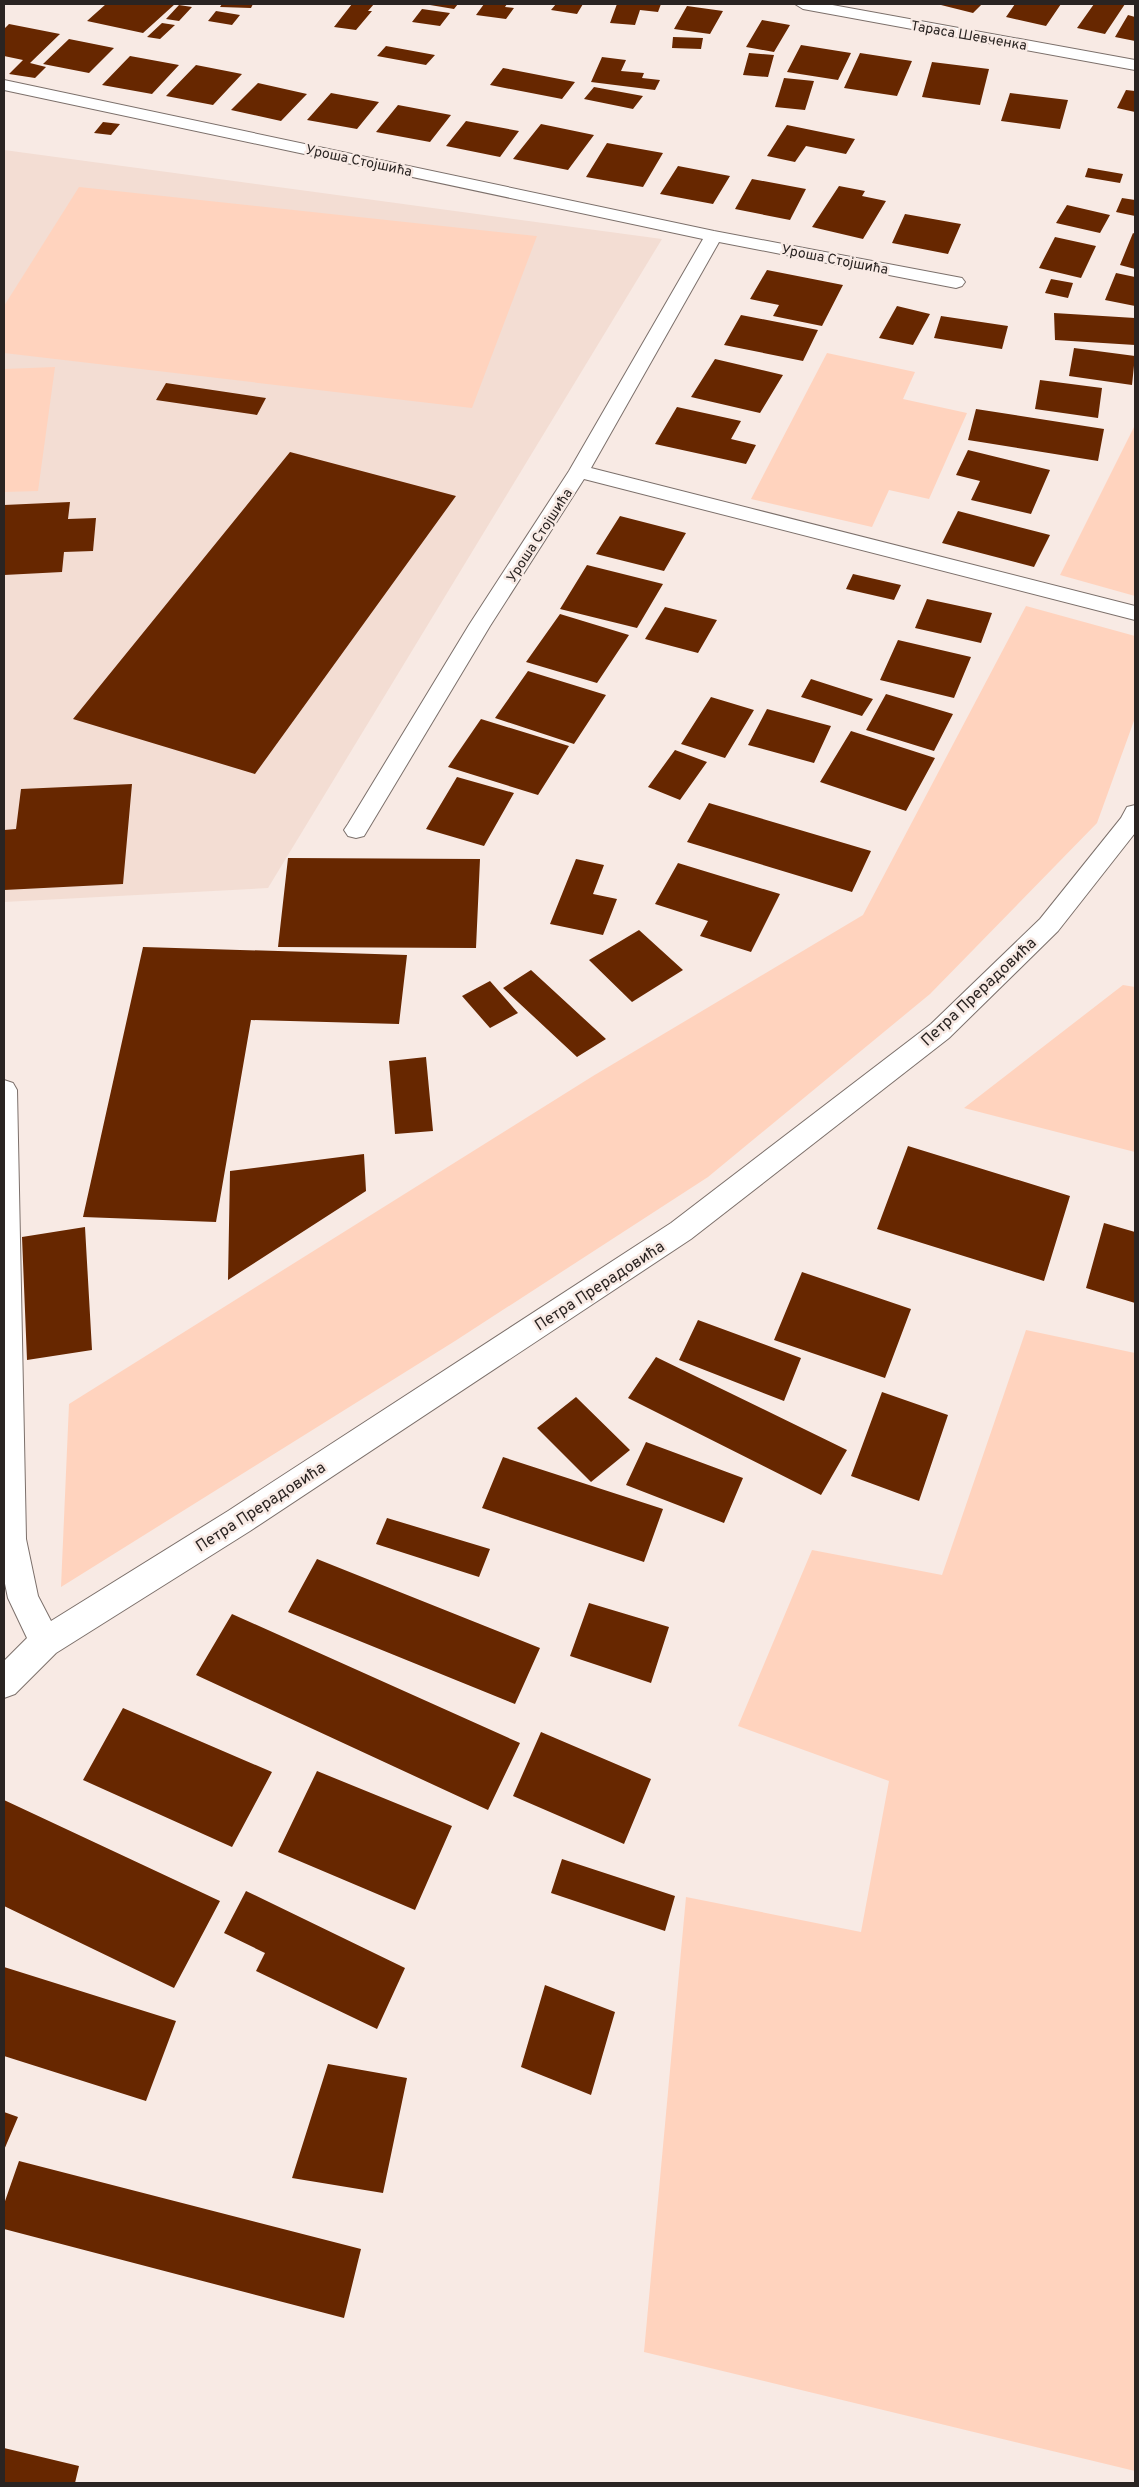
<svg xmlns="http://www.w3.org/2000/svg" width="1139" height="2487" viewBox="0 0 1139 2487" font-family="Overpass,sans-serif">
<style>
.built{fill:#f3ddd3}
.green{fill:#ffd3be}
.building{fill:#672700}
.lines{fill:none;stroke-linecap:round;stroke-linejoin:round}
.minor-casing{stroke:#7c706b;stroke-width:2}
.minor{fill:#fff;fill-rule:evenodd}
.labels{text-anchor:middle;stroke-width:5;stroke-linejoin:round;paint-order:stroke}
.far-street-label{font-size:14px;fill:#2a2422;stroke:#f8eae4}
.street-label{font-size:16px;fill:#2a2422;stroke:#f8eae4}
</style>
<rect width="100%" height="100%" fill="#f8eae4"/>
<path class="built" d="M4,150L662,239L268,888L4,902Z"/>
<path class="green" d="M79,187L536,236H537L472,408L4,353V306Z
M827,353L915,372L903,399L967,413L929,499L889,490L872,527L751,499Z
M55,367L38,491L4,492V369Z
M1135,425V596L1060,575Z
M1026,606L1135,636V718L1097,823L930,994L708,1177L455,1341L61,1587L69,1404L593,1076L863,915Z
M1123,985L1135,987V1152L964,1108Z
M1026,1330L1135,1353V2471L644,2352L686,1897L861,1932L889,1781L738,1726L812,1550L942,1575Z"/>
<path class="building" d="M106,4H175L143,33L87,21Z
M222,4H253L251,8L220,7Z
M352,4H374L368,11H372L356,30L334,27Z
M424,4H458L454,9Z
M484,4H507L505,7L514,8L506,19L476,15Z
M556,4H583L577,14L551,10Z
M617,4H661L658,12L640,10L635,25L610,23Z
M937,4H982L973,13Z
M1015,4H1061L1046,26L1006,17Z
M1094,4H1125L1105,34L1077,28Z
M179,5L192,7L179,21L166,19Z
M687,6L723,11L710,34L674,29Z
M422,9L450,13L440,26L412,22Z
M216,11L240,15L232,25L208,21Z
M1128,15L1135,17V41L1115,37Z
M762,20L790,25L774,52L746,47Z
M162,23L175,25L160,39L147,37Z
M9,24L60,34L30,63L46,67L35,78L9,74L23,60L4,56V29Z
M673,37L703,38L701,49L672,48Z
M69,39L114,48L89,73L43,64Z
M801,45L851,53L838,80L787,72Z
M386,46L435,55L426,65L377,56Z
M749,53L774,55L768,77L743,75Z
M860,53L912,61L897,96L844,88Z
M130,56L179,65L152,94L102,85Z
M602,57L626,60L621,71L644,73L642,78L660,80L655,90L591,82Z
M932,62L989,69L980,105L922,97Z
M196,65L242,74L213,105L166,96Z
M503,68L575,82L562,99L490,85Z
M784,78L814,81L805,110L775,107Z
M258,83L307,94L281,121L231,110Z
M594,87L643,96L633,109L584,99Z
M1126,90L1135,91V112L1117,108Z
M331,93L379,102L357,129L307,120Z
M1010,93L1068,100L1060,129L1001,121Z
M398,105L451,115L430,142L376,132Z
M466,121L519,131L500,157L446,146Z
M103,122L120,124L111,135L94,133Z
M541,124L594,135L568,170L513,159Z
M787,125L855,139L846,154L806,146L795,162L767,156Z
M607,143L663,153L643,187L586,177Z
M678,166L730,176L713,204L660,194Z
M1088,168L1123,174L1120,183L1085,177Z
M752,179L806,189L790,220L735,209Z
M839,186L865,191L862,196L886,201L863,239L812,227Z
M1122,198L1135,200V216L1116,212Z
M1067,205L1110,215L1100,233L1056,223Z
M905,214L961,224L948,254L892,243Z
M1133,233L1135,234V269L1120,265Z
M1055,237L1096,246L1081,278L1039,268Z
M767,270L843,285L822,326L773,316L779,305L750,299Z
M1116,273L1135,277V306L1105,300Z
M1051,279L1073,283L1068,298L1045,293Z
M897,306L930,314L913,345L879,338Z
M1054,313L1135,318V345L1055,340Z
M741,315L818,330L803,361L724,345Z
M941,316L1008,326L1002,349L934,338Z
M1074,348L1135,356L1132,385L1069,376Z
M715,359L783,375L760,413L691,397Z
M1040,380L1102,388L1098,418L1035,409Z
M166,383L266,398L257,415L156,400Z
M677,407L741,421L731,439L756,445L746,464L655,444Z
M976,409L1104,429L1098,461L968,440Z
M968,450L1050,470L1031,514L971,500L980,481L956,475Z
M290,452L456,496L255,774L73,719Z
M70,502L68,519L96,518L93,551L64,552L62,572L4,575V505Z
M958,511L1050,535L1034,567L942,543Z
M620,516L686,533L664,571L596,554Z
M587,565L663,584L637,628L560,609Z
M853,574L901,585L894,600L846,589Z
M927,599L992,613L981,643L915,628Z
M665,607L717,620L698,653L645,639Z
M560,614L629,635L597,683L526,662Z
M898,640L971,657L954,698L880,680Z
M528,671L606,695L574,744L495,718Z
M811,679L873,699L862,716L801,697Z
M886,694L953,714L934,751L866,730Z
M711,697L754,710L725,758L681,744Z
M767,709L831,726L814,763L748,745Z
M481,719L569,746L538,795L448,767Z
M851,731L935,758L906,811L820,782Z
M675,750L707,762L680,800L648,787Z
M457,777L514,793L484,846L426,829Z
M132,784L123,884L4,890V830L16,829L21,789Z
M709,803L871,851L852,892L687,842Z
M288,858L480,859L476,948L278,947Z
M576,859L604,865L593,894L617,899L603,935L550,924Z
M678,863L780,894L751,952L700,936L708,921L655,904Z
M639,930L683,970L632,1002L589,960Z
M143,947L407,955L399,1024L251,1020L216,1222L83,1217Z
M531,970L606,1039L577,1057L503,988Z
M490,981L518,1013L490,1028L462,996Z
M426,1057L433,1131L395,1134L389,1061Z
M908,1146L1070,1196L1044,1281L877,1229Z
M364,1154L366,1191L228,1280L230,1171Z
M1104,1223L1135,1232V1303L1086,1288Z
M85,1227L92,1350L27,1360L22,1237Z
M802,1272L911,1309L885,1378L774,1340Z
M698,1320L801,1358L784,1401L679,1360Z
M656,1357L847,1450L821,1495L628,1398Z
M882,1392L948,1415L919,1501L851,1476Z
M576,1397L630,1450L591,1482L537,1428Z
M646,1442L743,1478L724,1523L626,1485Z
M503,1457L663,1509L644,1562L482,1508Z
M387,1518L490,1549L479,1577L376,1544Z
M317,1559L540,1648L515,1704L288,1612Z
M589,1603L669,1627L651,1683L570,1656Z
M232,1614L520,1743L488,1810L196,1675Z
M123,1708L272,1772L232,1847L83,1780Z
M541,1732L651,1779L624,1844L513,1796Z
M317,1771L452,1826L415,1910L278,1852Z
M4,1800L220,1901L174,1988L4,1906Z
M562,1859L675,1896L665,1931L551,1893Z
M246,1891L405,1968L377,2029L256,1971L265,1953L224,1933Z
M4,1967L176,2021L146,2101L4,2056Z
M545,1985L615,2012L591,2095L521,2067Z
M328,2064L407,2078L383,2193L292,2178Z
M4,2112L18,2117L4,2150Z
M19,2161L361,2249L344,2318L4,2229V2204Z
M4,2448L79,2466L75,2483H4Z"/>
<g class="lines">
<defs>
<path id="minor" d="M795,4H827L1135,60V70L803,9Z
M4,80L714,231L962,278L965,282L962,286L956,288L719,242L591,468L1135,606V620L584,479L490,626L364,836L356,838L348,836L344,830L348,824L469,625L569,471L703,239L4,90Z
M1135,805V833L1058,931L949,1038L691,1239L250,1531L56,1653L15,1694L4,1698V1661L27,1638L8,1598L4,1579V1080L13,1083L17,1090L26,1539L38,1596L51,1621L228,1511L671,1223L931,1024L1040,919L1121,818L1127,807Z"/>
</defs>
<use href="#minor" class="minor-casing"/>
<use href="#minor" class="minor"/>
</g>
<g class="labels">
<g class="far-street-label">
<text transform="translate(969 35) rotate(10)" y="5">Тараса Шевченка</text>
<text transform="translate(359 160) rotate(12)" y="5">Уроша Стојшића</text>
<text transform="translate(835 259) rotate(11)" y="5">Уроша Стојшића</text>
<text transform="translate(539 535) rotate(-57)" y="5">Уроша Стојшића</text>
</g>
<g class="street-label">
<text transform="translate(978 991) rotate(-43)" y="6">Петра Прерадовића</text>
<text transform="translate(599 1285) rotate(-33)" y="6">Петра Прерадовића</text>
<text transform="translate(260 1506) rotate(-33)" y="6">Петра Прерадовића</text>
</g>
</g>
<rect width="1139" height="2487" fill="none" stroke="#2a2422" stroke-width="10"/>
</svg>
